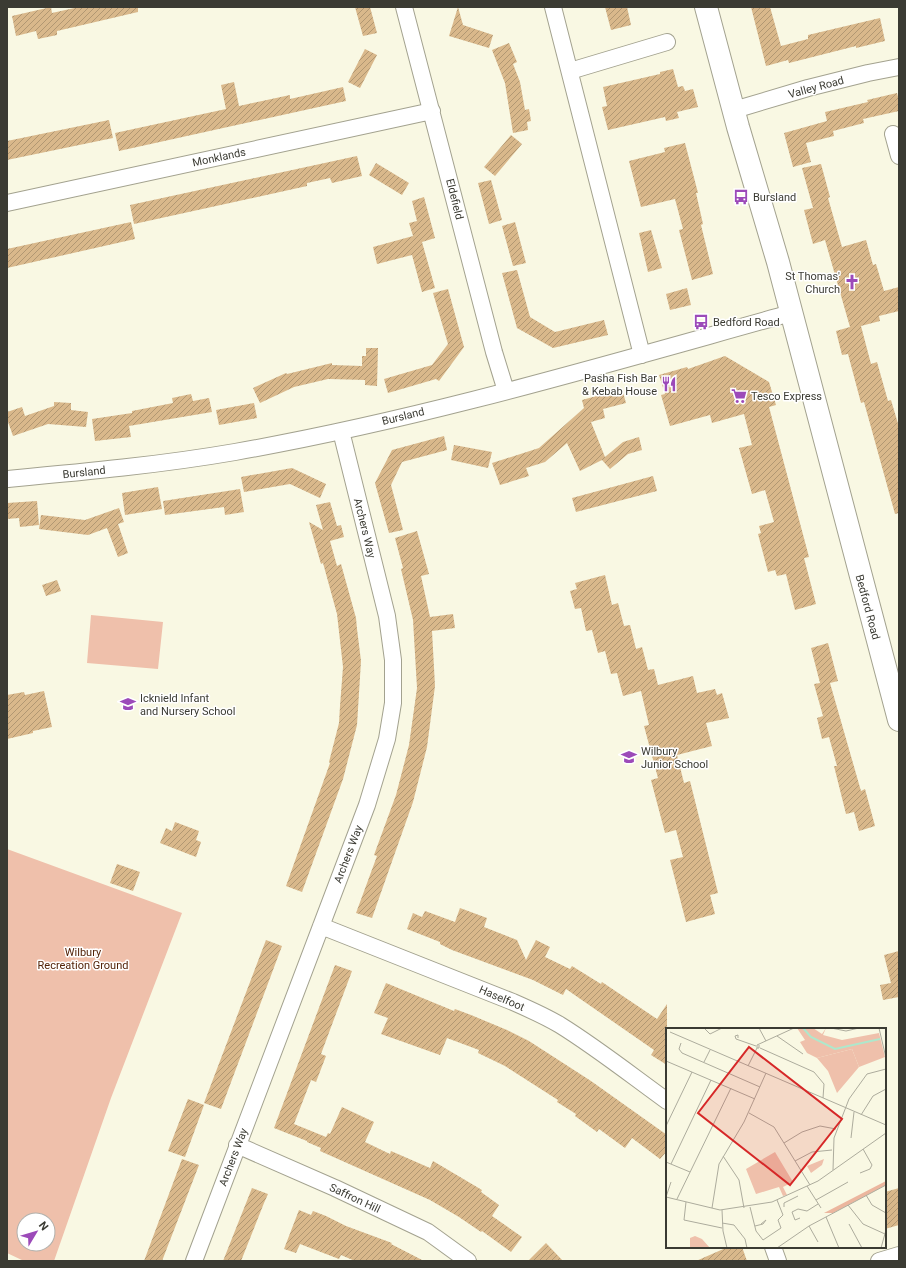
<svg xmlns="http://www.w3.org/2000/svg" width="906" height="1268" viewBox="0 0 906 1268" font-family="Roboto,sans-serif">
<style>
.green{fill:#efc0ab;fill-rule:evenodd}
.building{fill:url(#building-hatch)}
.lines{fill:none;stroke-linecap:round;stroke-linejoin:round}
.street-casing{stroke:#a3a28f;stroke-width:18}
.secondary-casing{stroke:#a3a28f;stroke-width:24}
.street{stroke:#fff;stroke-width:16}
.secondary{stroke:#fff;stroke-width:22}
.labels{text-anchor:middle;stroke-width:3;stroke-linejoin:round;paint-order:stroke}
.street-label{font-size:11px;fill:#3b3b33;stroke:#fff}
.poi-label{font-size:11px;fill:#3b3b33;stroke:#fff;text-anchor:start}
.park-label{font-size:11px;fill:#532308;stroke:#fff}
.inset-river{fill:none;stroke:#aee8cc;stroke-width:2}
.inset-road{fill:none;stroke:#adac9d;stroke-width:1}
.view{fill:#d62828;fill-opacity:0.15;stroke:#d62828;stroke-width:2}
.inset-edge{fill:none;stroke:#3b3b33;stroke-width:2}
</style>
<defs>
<pattern id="building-hatch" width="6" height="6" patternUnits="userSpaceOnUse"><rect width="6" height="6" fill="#d9b88b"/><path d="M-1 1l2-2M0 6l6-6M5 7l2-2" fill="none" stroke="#b19772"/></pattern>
</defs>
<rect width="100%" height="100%" fill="#f9f8e3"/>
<path class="green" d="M91,615L163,622L158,669L87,663Z
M7,849L182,913L111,1098L54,1261H24L7,1253ZM24,1220H48V1244H24Z"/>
<path class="building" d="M51,7L52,13L79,7H138V12L57,31V35L38,39L36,31L16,36L12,16Z
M355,7H370L377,33L363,36Z
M458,7L463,25L493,35L489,48L449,36Z
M605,7H627L631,25L611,30Z
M751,7H770L781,46L808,39V35L880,18L885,41L856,48V46L789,63L788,60L766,66Z
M509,43L517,62L513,64L520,82L525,110L529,109L531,121L527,122L528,130L513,133L505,83L492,50Z
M365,49L377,55L360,88L348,82Z
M673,69L678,87L683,86L685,91L693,89L698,107L677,112L679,118L666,121L665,117L608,130L602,107L607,106L603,87L660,74V72Z
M234,82L239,106L290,95V99L343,87L346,101L119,151L115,133L226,109L221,85Z
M897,93L899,101V111L863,119L864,123L833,131L834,136L806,143L811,162L793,167L784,133L827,121L825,112L868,102L867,100Z
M109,120L113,138L7,160V141Z
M511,135L522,144L495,176L484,167Z
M685,143L698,193H696L703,224L701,225L713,274L692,280L679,230L683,229L675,199L641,207L629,161L665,152L664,148Z
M357,156L362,176L332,183L330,178L307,183V186L134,224L130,205Z
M376,163L409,183L402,195L369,175Z
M821,164L830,197L828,198L842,247L866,240L873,265L876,264L884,291L899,287V311L879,316L880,321L861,326L871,364L877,362L888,401L891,400L899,427V513L895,514L864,402L861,403L848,354L842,355L836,331L850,327L825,240L813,244L804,210L813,208L802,168Z
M491,180L502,220L489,224L478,183Z
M424,197L435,238L422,242L435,288L422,292L412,255L377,264L373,247L413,236L409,223L417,221L412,201Z
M131,222L135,239L7,268V249Z
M515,222L526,263L513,266L502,226Z
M651,230L662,268L648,272L639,233Z
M517,270L530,317L555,332L604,320L608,335L553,348L517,328L502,273Z
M687,288L691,305L670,310L666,294Z
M448,289L464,347L439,381L436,379L388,393L384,379L432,365L448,344L433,293Z
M366,348H378L377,386L365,385V380L328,379L294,387L260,403L253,388L286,373L287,374L332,363V365L362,366V356H366Z
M725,356L769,382L776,405L769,407L809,557L804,558L816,604L795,610L786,574L777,576L775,570L768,572L758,534L761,533L759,526L774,522L765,490L752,494L739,448L752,445L744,414L712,423L710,415L670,426L661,395L665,394L659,375L687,367L688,369Z
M622,389L626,403L603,409L605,418L591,422L605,457L623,442L639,437L642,450L628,454L610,469L602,460L580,471L567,443L545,462L526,468L529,476L500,485L492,463L539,448L584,408L582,400Z
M191,394L193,401L209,398L212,412L129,426L131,437L95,441L92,419L132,413V411L173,403L172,398Z
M54,402L71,403V410L88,412L86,427L48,424L13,436L7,419V412L22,407L25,416L54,406Z
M254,403L257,418L219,425L216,410Z
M444,436L447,450L402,462L391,485L403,530L389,533L375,483L392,450Z
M454,445L492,452L488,468L451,460Z
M292,468L326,484L320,498L290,484L244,492L241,477Z
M653,476L657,491L576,512L572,498Z
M158,487L162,509L125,515L122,493Z
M240,489L244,512L225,515L224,507L165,515L163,501Z
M37,501L39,525L20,527L19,518L7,519V503Z
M330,502L337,526L341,525L344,537L330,541L337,566L341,564L356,618L357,629L361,661L357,725L343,779L302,892L286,886L330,763L329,762L339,723L340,706L343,667L337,614L323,563L321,564L309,522L323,530L316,505Z
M119,508L124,522L118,524L128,553L118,557L107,528L88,535L39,529L41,515L85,520Z
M417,531L429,574L421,576L430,617L453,614L455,628L432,631L435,686L427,747L413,802L372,918L356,913L377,856L374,855L396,795L409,745L417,688L413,620L401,569L403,568L395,538Z
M605,575L612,605L618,603L624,626L630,625L636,649L642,647L648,670L654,669L658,685L693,676L697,693L715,689L717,695L722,693L729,718L706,723L712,746L677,755L684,783L690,781L718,893L710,895L715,914L686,922L670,860L683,857L676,830L665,833L651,780L658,778L644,726L649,725L641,691L623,696L617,673L611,674L605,651L598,653L592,630L586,631L581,608L575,609L570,591L577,589L575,583Z
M57,580L61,591L46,596L42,585Z
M828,643L838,681L830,683L861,791L865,789L875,826L859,831L854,812L846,814L834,766H837L829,737L822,739L817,718L823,716L814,684L820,683L811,648Z
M44,691L52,727L33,731V733L7,739V695L24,692L25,695Z
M175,822L199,831L196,840L201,842L196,857L160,843L166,828L172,831Z
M117,864L140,872L133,891L110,883Z
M460,908L487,918L484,927L517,940L526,960L536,940L550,947L545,957L570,969L572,966L601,984L602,982L657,1019L667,1004V1065L651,1055L654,1050L566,989L563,995L533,980L452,950L440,944V942L407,929L413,913L422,917L425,911L455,922Z
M266,940L282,946L221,1109L204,1103Z
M899,951V997L883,1000L880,985L891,983L884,955Z
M335,965L352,971L321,1054L326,1056L316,1082L311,1080L294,1124L326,1137L328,1133L330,1134L342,1107L374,1122L365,1142L390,1154L391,1151L430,1168L433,1161L482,1190L481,1192L499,1205L492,1216L522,1237L511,1252L482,1231L481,1232L459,1217L430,1200L320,1151L321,1148L307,1142V1141L274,1128Z
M386,983L454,1011L455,1009L471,1015L507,1030L529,1041L591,1081L667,1135V1151L660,1159L632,1138L625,1148L599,1129L597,1132L575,1116L576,1114L557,1102L558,1100L505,1066L478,1053L479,1050L447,1038L440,1055L381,1034L388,1018L374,1013Z
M188,1099L204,1105L185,1157L168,1151Z
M182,1159L199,1165L179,1217L162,1261H144Z
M252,1188L268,1194L264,1203L241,1261H223Z
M899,1188V1225L885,1229V1192Z
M299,1210L311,1215L313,1211L326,1216L346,1226L392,1243L391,1244L424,1261H355L341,1255L339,1259L300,1244L296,1253L284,1249Z
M546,1243L563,1261H528Z
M728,1247H742L747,1261H696Z"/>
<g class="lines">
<defs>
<path id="street" d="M404,7L494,352L506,391
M553,7L642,355
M570,71L667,42
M734,110L808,88L868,73L899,67
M893,134L899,156
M7,203L432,111
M7,479C83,472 160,465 235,452C423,419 607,364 791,313
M321,926L513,1002C529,1009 545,1016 560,1025C597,1048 631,1075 667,1101
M237,1145L335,1188L428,1232L468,1261
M773,1247L778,1261
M194,1261L367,805L387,739L393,703V660L387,616L341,431
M879,1261L899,1255"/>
<path id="secondary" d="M706,7L738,127L778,262L899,720"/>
</defs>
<use href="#street" class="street-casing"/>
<use href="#secondary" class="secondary-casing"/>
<use href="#street" class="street"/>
<use href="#secondary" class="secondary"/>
</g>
<defs>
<symbol id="bus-bare" viewBox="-9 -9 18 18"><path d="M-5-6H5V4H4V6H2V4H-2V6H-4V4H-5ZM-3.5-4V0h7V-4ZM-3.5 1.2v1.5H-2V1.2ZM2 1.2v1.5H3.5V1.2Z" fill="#9c4ab9" stroke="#fff" stroke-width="2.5" paint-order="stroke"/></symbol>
<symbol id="church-bare" viewBox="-9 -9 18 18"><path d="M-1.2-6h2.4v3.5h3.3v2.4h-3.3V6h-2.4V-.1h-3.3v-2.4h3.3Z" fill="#9c4ab9" stroke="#fff" stroke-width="2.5" paint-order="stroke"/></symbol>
<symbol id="restaurant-bare" viewBox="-9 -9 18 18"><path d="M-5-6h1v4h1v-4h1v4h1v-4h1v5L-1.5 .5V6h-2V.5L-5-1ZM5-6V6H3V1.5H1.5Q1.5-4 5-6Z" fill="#9c4ab9" stroke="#fff" stroke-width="2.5" paint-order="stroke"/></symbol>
<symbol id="supermarket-bare" viewBox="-9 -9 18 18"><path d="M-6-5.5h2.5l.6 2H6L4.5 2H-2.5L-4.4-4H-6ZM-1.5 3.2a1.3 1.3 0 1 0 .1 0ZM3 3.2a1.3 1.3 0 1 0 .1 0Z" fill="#9c4ab9" stroke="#fff" stroke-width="2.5" paint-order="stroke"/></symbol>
<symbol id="school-bare" viewBox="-9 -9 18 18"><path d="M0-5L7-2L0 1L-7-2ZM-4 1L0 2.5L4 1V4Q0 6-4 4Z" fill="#9c4ab9" stroke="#fff" stroke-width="2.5" paint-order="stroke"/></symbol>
</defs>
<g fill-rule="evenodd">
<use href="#bus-bare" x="730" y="186" width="22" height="22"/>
<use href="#church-bare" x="841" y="271" width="22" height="22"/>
<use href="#bus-bare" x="690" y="311" width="22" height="22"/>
<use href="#restaurant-bare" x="658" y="373" width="22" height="22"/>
<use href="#supermarket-bare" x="728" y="385" width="22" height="22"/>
<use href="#school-bare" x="117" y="693" width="22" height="22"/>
<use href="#school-bare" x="618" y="746" width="22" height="22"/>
</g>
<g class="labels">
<g class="street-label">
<text transform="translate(816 87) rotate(-15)" y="4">Valley Road</text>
<text transform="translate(219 157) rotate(-12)" y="4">Monklands</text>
<text transform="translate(455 199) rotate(76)" y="4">Eldefield</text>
<text transform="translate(403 416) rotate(-14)" y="4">Bursland</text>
<text transform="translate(84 472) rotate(-6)" y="4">Bursland</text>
<text transform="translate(365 528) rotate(76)" y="4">Archers Way</text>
<text transform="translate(868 607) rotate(75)" y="4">Bedford Road</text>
<text transform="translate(348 854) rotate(-69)" y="4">Archers Way</text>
<text transform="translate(502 998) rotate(23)" y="4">Haselfoot</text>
<text transform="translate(233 1157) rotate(-69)" y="4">Archers Way</text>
<text transform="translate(355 1198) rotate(25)" y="4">Saffron Hill</text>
</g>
<g class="poi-label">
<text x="753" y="201">Bursland</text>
<text x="840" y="280" text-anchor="end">St Thomas'<tspan x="840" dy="13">Church</tspan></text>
<text x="713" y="326">Bedford Road</text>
<text x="657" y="382" text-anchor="end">Pasha Fish Bar<tspan x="657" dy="13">&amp; Kebab House</tspan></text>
<text x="751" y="400">Tesco Express</text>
<text x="140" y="702">Icknield Infant<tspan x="140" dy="13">and Nursery School</tspan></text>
<text x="641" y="755">Wilbury<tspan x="641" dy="13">Junior School</tspan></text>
</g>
<g class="park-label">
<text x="83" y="956">Wilbury<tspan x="83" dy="13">Recreation Ground</tspan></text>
</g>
</g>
<g transform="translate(666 1028)">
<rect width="220" height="220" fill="#f9f8e3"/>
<path d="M131,0H147L156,6L160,0L157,7L176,12L213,5L219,29L193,39L186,21L151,30L141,25L134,14L139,12Z" fill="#efc0ab"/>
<path d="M220,153V157L167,185H158Z" fill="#ecb69e"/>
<path d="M186,21L193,39L171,65L162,43L151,30ZM109,124L127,154L117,159L121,167L117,168L113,159L90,166L80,141ZM158,131L156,137L145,145L141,138ZM29,208L36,211L44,220H24V210Z" fill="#efc0ab"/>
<path class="inset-river" d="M137,0L145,9L169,21L214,11"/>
<path class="inset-road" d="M38,0L44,6L56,0M93,0L100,13M165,0L180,3L193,0M213,0L220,30M4,4L220,97M111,8L137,26M72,10V7L69,8L70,11L90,18M15,15L13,21L16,25L94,59M93,17V20H91V17L128,0M94,20L148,44L158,56L157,70M0,33L89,71M38,34L44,22M82,38L91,20M83,85L108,99L144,157M195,87L207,68L220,61M0,98L26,44M185,110L188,84M118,115L136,104L154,98L170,101M57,128L73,152L78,180M129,133L146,124L166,122M0,134L24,144M5,136L45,52M167,142L168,110L183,71L201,46L220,41M194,145L204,141L206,137L197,121M141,158L155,180M200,167L206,177L220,185M0,169L54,182L106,174L152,153L220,105M0,169L5,154M11,171L65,60M150,172L182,154M20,174L18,192L56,200M182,177L197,196L219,206M84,179L90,203L97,212L115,200L112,192L117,187L111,172M118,179V175L132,168M46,180L53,136L78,94L100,45M56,182L57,203L61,220M160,189L173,220M134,190L129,192L126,184L132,181L141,183L152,176M56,195L68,197L79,211L81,220M183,196L196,220M89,198L97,196L100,192L95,196M143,198L152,214M111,220L143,198L220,157M215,220L220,202"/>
<path class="view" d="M83,19L176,91L124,157L32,85Z"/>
<rect width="220" height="220" class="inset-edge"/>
</g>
<rect width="906" height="1268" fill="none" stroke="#3b3b33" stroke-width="16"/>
<g transform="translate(36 1232) rotate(52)"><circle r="19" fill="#ffffff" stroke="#b1b1ad"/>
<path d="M0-3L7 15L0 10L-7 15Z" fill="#9c4ab9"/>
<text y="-6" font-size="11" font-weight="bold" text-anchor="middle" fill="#3b3b33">N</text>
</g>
</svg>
